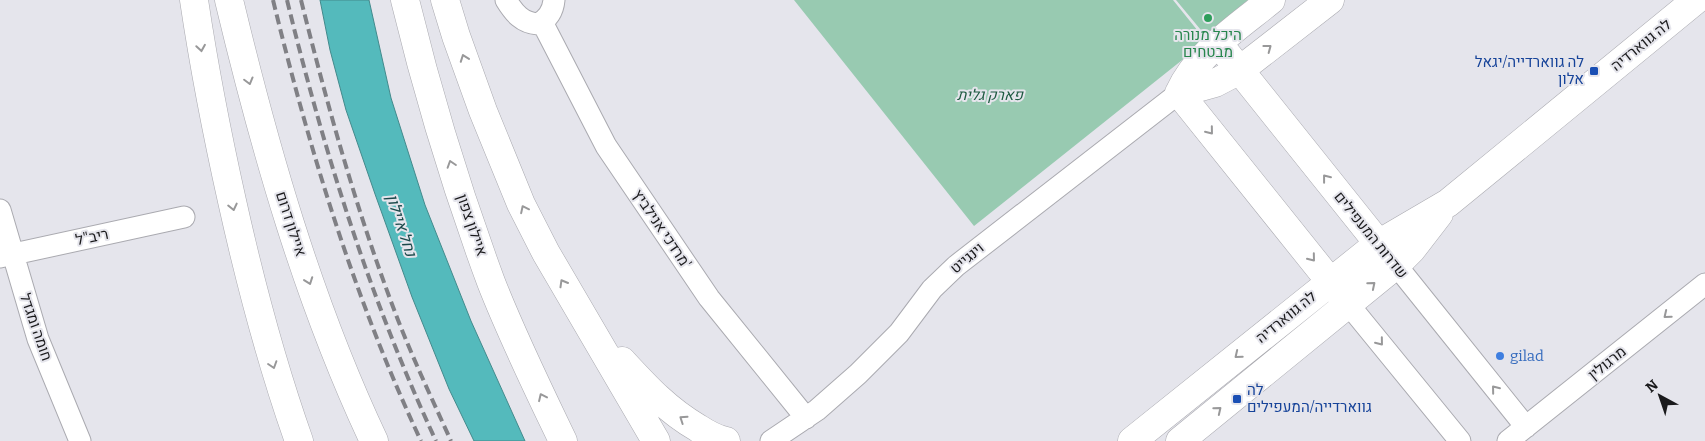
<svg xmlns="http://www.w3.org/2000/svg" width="1705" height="441" viewBox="0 0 1705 441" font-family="Bitter,Heebo,serif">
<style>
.green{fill:#98cab1}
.water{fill:#54babc;stroke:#438a8c}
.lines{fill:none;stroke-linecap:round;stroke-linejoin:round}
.street-casing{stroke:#aaaab0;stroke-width:23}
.secondary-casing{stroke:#aaaab0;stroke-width:29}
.highway-casing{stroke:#aaaab0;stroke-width:29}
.street{stroke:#fff;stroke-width:21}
.secondary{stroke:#fff;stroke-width:28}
.highway{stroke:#fff;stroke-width:28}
.rail{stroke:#808085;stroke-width:4;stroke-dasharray:10 5;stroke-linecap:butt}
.oneway{stroke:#989899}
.leisure-dot{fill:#2e9e5b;stroke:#e5e5ec;stroke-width:2}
.transit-dot{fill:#1a4fb4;stroke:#e5e5ec;stroke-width:2}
.shop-dot{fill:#3f7fe0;stroke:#e5e5ec;stroke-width:2}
.labels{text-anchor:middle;stroke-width:4;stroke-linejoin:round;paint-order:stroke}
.leisure-label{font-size:15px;fill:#27864d;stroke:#e5e5ec}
.street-label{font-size:15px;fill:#1a1a1c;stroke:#e5e5ec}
.transit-label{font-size:15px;fill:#164399;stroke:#e5e5ec;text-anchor:end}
.park-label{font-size:15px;font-style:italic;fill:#1e5a41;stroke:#e5e5ec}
.shop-label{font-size:15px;fill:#366cbe;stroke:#e5e5ec;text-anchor:start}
.water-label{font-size:16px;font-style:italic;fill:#1a494a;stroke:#e5e5ec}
</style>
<rect width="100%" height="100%" fill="#e5e5ec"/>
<path class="green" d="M794,0H1173L1206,41L974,226Z
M1176,0H1248L1205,35Z"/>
<path class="water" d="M320,0H369L391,98L425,205L471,321L525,441H474L449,389L412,297L375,194L346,110L330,50Z"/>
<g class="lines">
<defs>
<path id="street" d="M506,0C514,13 522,23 538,24C548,19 553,11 554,0
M542,22L606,146L709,298L806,418
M0,210L38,339L80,441
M0,257L184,217
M1396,265L1526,427
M1349,305L1460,441
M771,441L817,410L858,374L899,333L932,289L956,266L1179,93
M1508,441L1705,284"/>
<path id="secondary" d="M1218,43L1390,258
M1179,93L1341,295
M1179,93L1215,83L1240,70L1330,0
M1179,93C1197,53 1238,27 1271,0
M1132,441L1378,244L1448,203L1696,0
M1180,441L1396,265L1412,249L1439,214"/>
<path id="highway" d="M194,0C204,67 217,134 232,201C250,282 271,362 299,441
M229,0C265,150 308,301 374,441
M405,0C428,95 457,190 491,282C512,336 538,389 563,441
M445,0L456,36L483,111L521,204L546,253L656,441
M622,361C646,387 667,410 698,428C707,434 716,439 726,441"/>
</defs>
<use href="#street" class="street-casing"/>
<use href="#secondary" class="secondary-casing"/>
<use href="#highway" class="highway-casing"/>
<use href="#street" class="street"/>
<use href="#secondary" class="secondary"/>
<use href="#highway" class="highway"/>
<path class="rail" d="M273,0C310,152 355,300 421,441
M287,0C324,152 370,299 436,441
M301,0C328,108 358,216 398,320C414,361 433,401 451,441"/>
</g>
<defs><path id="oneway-chevron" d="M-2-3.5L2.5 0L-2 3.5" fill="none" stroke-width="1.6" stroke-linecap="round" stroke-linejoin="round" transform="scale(1.25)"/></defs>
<g class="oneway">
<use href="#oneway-chevron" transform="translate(201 48) rotate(81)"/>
<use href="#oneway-chevron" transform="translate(1268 48) rotate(-37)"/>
<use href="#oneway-chevron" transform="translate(464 58) rotate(-110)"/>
<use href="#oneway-chevron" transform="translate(249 81) rotate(75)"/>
<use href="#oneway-chevron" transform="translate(1210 131) rotate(51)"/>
<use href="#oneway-chevron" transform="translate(451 164) rotate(-108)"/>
<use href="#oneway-chevron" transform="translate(1326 178) rotate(-128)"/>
<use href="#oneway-chevron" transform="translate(233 207) rotate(77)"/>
<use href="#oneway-chevron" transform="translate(524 209) rotate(-116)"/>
<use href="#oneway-chevron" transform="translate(1312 258) rotate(51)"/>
<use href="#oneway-chevron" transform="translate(309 281) rotate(70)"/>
<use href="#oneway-chevron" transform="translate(563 283) rotate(-120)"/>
<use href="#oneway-chevron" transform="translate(1372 285) rotate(-40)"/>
<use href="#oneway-chevron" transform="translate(1667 315) rotate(141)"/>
<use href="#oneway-chevron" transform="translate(1380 342) rotate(51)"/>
<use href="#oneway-chevron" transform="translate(1238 355) rotate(141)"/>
<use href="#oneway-chevron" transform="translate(273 365) rotate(72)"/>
<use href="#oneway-chevron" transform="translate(1495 389) rotate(-129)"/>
<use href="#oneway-chevron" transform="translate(542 397) rotate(-115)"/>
<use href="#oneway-chevron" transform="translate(1218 410) rotate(-39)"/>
<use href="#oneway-chevron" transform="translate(683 419) rotate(-146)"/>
</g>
<circle class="leisure-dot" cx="1208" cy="18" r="5"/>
<g class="transit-dot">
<rect x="1589" y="66" width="10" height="10" rx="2.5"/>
<rect x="1232" y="394" width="10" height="10" rx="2.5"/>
</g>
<circle class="shop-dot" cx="1500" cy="356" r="5"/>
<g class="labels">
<g class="leisure-label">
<text x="1208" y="40">היכל מנורה<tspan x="1208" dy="17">מבטחים</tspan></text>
</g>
<g class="street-label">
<text transform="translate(1641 45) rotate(-39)" y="5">לה גווארדיה</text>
<text transform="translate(291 224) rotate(72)" y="5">איילון דרום</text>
<text transform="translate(472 225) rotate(71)" y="5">איילון צפון</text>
<text transform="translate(662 229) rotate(56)" y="5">מרדכי אנילביץ'</text>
<text transform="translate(1371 235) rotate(51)" y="5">שדרות המעפילים</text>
<text transform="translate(92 237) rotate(-12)" y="5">ריב"ל</text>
<text transform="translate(967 258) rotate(-40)" y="5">וינגייט</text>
<text transform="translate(1286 317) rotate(-39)" y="5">לה גווארדיה</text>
<text transform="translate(36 327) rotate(71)" y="5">חומה ומגדל</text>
<text transform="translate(1607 363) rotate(-39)" y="5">מרגולין</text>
</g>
<g class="transit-label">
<text x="1584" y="67">לה גווארדייה/יגאל<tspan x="1584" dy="17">אלון</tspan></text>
<text x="1247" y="395" text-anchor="start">לה<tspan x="1247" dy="17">גווארדייה/המעפילים</tspan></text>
</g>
<g class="park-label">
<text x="990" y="100">פארק גלית</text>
</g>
<g class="shop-label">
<text x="1510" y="361">gilad</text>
</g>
<g class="water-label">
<text transform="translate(402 225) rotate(72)" y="6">נחל איילון</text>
</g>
</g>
<g transform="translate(1660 396) rotate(320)" stroke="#e5e5ec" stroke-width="4" paint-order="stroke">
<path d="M0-4L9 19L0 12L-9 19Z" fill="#1a1a1c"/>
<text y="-8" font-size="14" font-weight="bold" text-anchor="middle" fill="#1a1a1c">N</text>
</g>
</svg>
